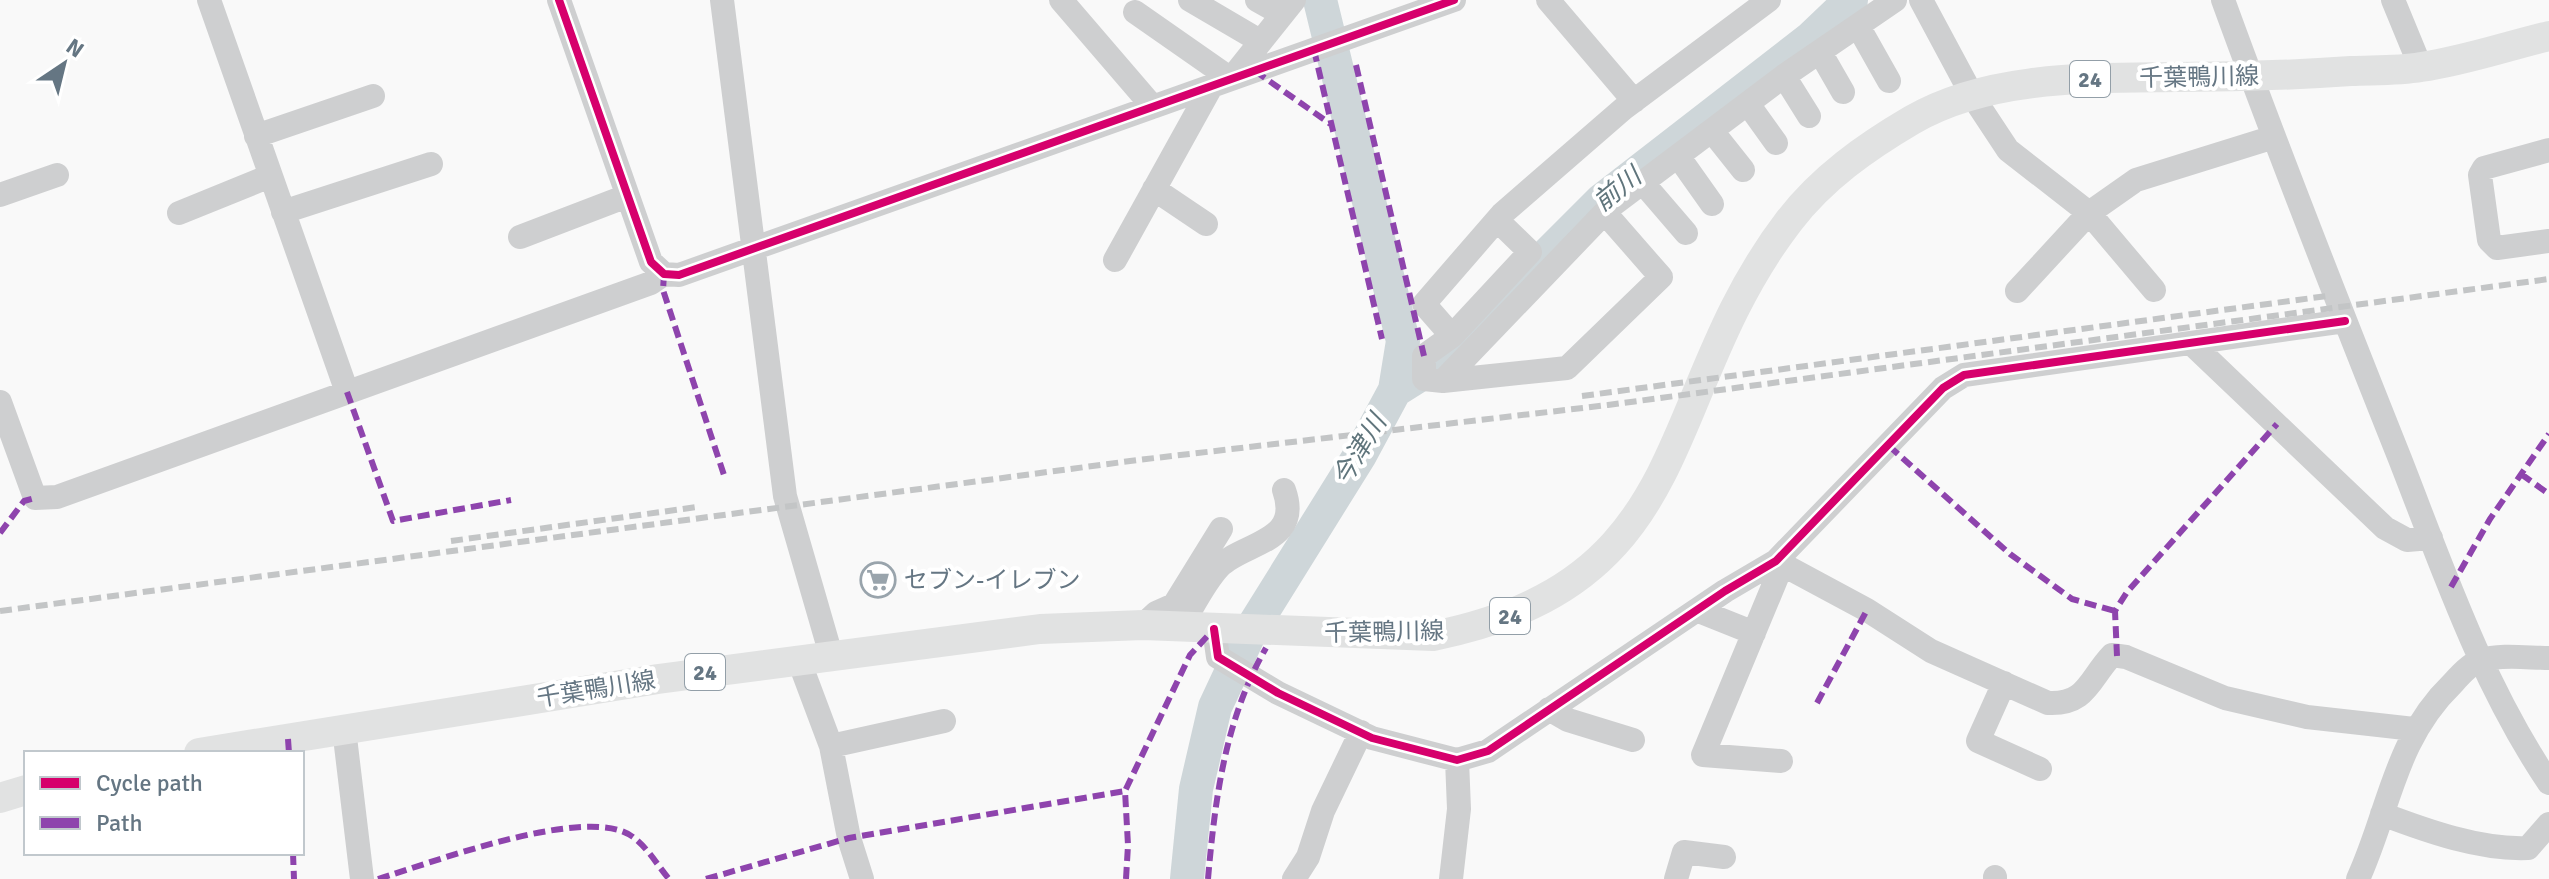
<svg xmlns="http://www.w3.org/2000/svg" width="2549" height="879" viewBox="0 0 2549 879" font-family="Signika,'Noto Sans JP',sans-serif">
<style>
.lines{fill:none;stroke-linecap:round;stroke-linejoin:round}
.river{stroke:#ced6d9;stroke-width:34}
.minor{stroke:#cecfd0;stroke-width:24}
.major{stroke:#e1e2e2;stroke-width:30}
.rail{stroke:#c3c5c6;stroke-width:6;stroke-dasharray:12 6;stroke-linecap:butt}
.quiet{stroke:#8e44ad;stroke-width:6;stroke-dasharray:12 6;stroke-linecap:butt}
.cycleway-casing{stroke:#fff;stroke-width:13}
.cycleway{stroke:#d6006c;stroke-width:8}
.labels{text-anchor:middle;stroke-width:8;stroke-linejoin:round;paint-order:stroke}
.shield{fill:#fff;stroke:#939fa8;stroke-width:2}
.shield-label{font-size:22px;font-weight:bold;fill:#657683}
.street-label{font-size:24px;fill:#657683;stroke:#fff}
.poi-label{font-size:24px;fill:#657683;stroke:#fff;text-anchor:start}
.water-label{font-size:26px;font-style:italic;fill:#60757c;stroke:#fff}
</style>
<rect width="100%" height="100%" fill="#f9f9f9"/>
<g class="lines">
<path class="river" d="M1397,389L1440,362L1601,201L1810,39L1851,0
M1187,879L1196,789L1215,707L1251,630L1360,455L1395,390L1403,341L1320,0"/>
<path class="minor" d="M209,0L347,392
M559,0L651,262L664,274L679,275L1454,0
M722,0L785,496L831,655
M1061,0L1153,107
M1190,0L1260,41
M1257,0L1282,14
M1548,0L1634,101
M1921,0L1973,97L2008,150L2089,213L2154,290
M2223,0C2279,154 2339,306 2400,459C2443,569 2482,684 2549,783
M2393,0L2421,68
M1135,12L1231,79L1294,0
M1858,26L1889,81
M1820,52L1843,92
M1784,76L1809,116
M1748,104L1776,143
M1712,131L1743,170
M256,136L373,96
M2549,150L2484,168L2480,175L2489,240L2497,248L2549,241
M1678,156L1712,204
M1643,183L1686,233
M1154,189L1206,224
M0,195L57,175
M283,212L431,164
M179,213L270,176
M1497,220L1530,252L1452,336L1424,356V379L1443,381L1567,368L1661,277L1605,213
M520,237L627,196
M1115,260L1211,87
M2017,291L2089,213L2136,180L2274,137
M1452,336L1424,304L1502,214L1623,109L1769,0
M2191,343L2385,528L2407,540L2431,538
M1443,381L1610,207L1784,76L1895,0
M0,402L35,498L57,497L651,283L664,274
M1776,561L1867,610L1931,651L2048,703C2087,705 2089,679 2112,655L2126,657L2225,698L2307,717L2414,729
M1699,611L1754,633
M1143,625L1156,613L1174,605L1221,529
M1181,626C1193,607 1204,583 1219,567C1243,542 1303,543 1284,490
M1214,629L1218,657L1278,693L1372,738L1457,760L1488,751L1725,591L1776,561L1943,388L1964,375L2345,321
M798,658L831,746L849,838L862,879
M2004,683L1978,741L2040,769
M1549,709L1568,720L1633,740
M344,729L362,879
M831,746L944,721
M1781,761L1703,755L1782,565
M2382,814C2427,831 2480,850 2528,848L2549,824
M1294,879L1308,857L1323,811L1361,732
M1451,879L1459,809L1457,760
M1676,879L1684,852L1724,857
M1995,879V877
M2358,879C2390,809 2394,740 2453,683C2460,675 2471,663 2481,660C2500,654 2529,658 2549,658"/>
<path class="major" d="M199,753L658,679L1040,629L1143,625L1433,636C1702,582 1654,397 1789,221C1822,178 1866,147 1912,120C1989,75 2092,78 2177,77C2236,77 2293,75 2351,71C2374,70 2398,71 2421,67C2464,61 2507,46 2549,36
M0,798L26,790"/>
<path class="rail" d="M1582,396L2327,296
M451,541L697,507
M0,611L1138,460L1608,405L2549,279"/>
<path class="quiet" d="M1314,50L1382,339
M1356,65L1424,356
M1255,71L1332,125
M664,274L663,290L724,475
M347,392L393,521L511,500
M1889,446L2010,554L2072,599L2115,611
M2521,474L2549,494
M0,533L24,501L35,498
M2451,587L2490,519L2549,434
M2117,656L2115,611L2127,592L2277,424
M1817,703L1867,610
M288,739L289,753
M293,853L294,879
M378,879C431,863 589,803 633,837C647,847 658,866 669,879
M706,879L849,838L1125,791
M1126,879L1128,845L1125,791L1190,655L1214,629
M1208,879C1215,799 1225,719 1266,648"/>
<defs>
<path id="cycleway" d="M559,0L651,262L664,274L679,275L1454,0
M1214,629L1218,657L1278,693L1372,738L1457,760L1488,751L1725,591L1776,561L1943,388L1964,375L2345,321"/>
</defs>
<use href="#cycleway" class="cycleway-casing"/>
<use href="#cycleway" class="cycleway"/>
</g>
<defs>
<symbol id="supermarket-ring" viewBox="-11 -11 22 22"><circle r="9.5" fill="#fff" stroke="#99a4ac" stroke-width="1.5"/><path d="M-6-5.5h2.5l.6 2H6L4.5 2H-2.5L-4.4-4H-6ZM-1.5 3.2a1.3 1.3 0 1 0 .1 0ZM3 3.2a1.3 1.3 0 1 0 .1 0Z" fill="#99a4ac"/></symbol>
</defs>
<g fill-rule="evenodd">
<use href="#supermarket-ring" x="858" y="560" width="40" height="40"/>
</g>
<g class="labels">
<g class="shield">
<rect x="2070" y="61" width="40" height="36" rx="6"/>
<rect x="1490" y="598" width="40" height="36" rx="6"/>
<rect x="685" y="654" width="40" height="36" rx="6"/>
</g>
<g class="shield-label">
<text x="2090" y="87">24</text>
<text x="1510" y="624">24</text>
<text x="705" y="680">24</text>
</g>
<g class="street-label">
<text transform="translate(2199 77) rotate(-1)" y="8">千葉鴨川線</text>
<text transform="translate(1384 632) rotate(-1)" y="8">千葉鴨川線</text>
<text transform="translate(596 689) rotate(-9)" y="8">千葉鴨川線</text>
</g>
<g class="poi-label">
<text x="904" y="588">セブン-イレブン</text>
</g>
<g class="water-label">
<text transform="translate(1617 189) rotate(-39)" y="9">前川</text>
<text transform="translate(1359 450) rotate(-59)" y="9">今津川</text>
</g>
</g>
<rect x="24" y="751" width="280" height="104" fill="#ffffff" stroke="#c1c8cd" stroke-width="2"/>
<rect x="40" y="777" width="40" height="12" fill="#d6006c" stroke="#c1c8cd" stroke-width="2"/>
<text x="96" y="791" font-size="24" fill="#657683">Cycle path</text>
<rect x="40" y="817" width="40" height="12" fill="#8e44ad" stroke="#c1c8cd" stroke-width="2"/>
<text x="96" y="831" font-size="24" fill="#657683">Path</text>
<g transform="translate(64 64) rotate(35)" stroke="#ffffff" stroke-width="6" paint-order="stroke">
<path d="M0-6L14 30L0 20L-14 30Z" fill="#657683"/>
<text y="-12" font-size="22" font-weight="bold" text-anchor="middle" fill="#657683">N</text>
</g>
</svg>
